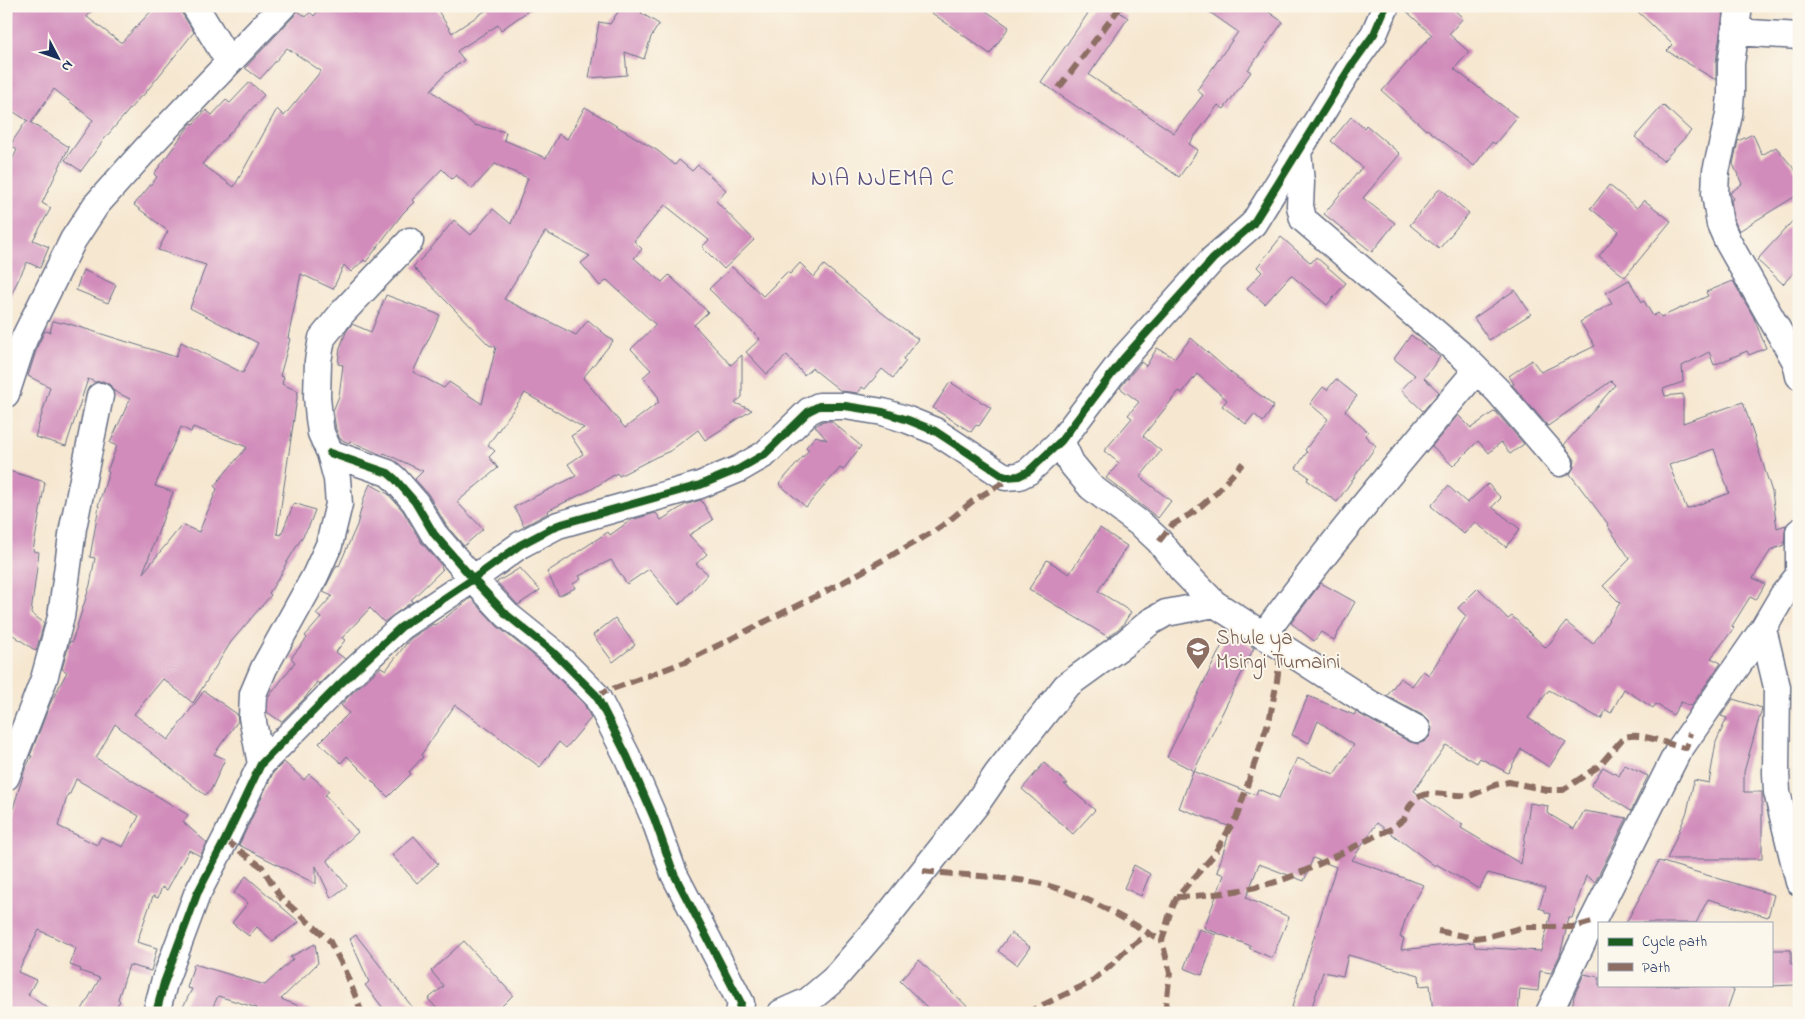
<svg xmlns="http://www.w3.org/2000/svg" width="1805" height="1019" viewBox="0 0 1805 1019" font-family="'Indie Flower',sans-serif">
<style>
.building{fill:#d18cbb;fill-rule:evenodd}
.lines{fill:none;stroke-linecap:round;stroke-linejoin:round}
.minor-casing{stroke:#686f86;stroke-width:29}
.minor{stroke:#fff;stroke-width:26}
.quiet{stroke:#8d6e63;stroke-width:6;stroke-dasharray:12 6;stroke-linecap:butt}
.cycleway-casing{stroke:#fbf7ec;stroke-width:11}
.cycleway{stroke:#1b5e20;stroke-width:8}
.labels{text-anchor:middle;stroke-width:4;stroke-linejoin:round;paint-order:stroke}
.education-label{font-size:21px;fill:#785e54;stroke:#fbf7ec;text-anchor:start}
.quarter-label{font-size:24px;letter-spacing:1px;fill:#5b507f;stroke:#fbf7ec}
</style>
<rect width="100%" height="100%" fill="#fbf7ec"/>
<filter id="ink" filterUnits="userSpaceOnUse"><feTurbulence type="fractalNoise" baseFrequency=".02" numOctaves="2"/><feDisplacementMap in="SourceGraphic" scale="10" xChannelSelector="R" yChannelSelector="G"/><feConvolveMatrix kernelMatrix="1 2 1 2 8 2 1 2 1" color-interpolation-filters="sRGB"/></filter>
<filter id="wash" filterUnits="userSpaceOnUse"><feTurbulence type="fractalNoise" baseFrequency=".0096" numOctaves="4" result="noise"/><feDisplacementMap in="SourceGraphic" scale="20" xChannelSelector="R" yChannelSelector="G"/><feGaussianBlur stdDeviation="1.12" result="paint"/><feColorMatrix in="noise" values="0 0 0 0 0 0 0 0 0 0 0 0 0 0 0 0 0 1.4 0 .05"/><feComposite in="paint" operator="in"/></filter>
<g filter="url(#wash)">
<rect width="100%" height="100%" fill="#f6e7d0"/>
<g id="blocks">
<path class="building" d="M6,6H96L87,17L120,42H122L156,6H180L182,14L194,32L142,97L141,96L105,138L81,171L65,160L93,120L54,89L31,123L69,147L42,203L51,208L33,240L49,247L40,268L27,262L6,305V172L17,150L10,145L27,120L28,121L6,107Z
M322,6H335L355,12L357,6H435L452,33L488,9L486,6H535L501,30L498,25L457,51L464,60L445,74L431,90L474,125L506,132L504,140L546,158L559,134L567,139L585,107L658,151L675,165L679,160L692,171L698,165L726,190L716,201L754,240L724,269L702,247L709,240L665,205L634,241L642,249L634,258L662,282L669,275L708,312L694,325L731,365L742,355V397L735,403L752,410L705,440L698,430L670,451L656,457L619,476L617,473L592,489L547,511L548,513L524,526L514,507L576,476L568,464L583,454L571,436L584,428L525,393L488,445L495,451L489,457L498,468L457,502L483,529L464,546L446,525L428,494L415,479L423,471L384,453L382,455L350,441L349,443L340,439L336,429L333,411L339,396L343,365L338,364L340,348L346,332L352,324L371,332L386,295L440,315L413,372L444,388L449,382L482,404L496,347L489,345L413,267L427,253L454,220L471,235L493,209L511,224L528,178L495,164L472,189L456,175L452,179L442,169L412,200L414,202L403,213L366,262L364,260L351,272L344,265L333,289L301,274L288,338L290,339L280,376L284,377L282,384L298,391L277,534L281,535L294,503L315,510L309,526L284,567L285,568L269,593L271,595L231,642L193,703L163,679L134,714L168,740L204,691L237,714L238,721L214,754L225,759L211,790L205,795L115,724L96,758L188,815L183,822L207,843L200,856L189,850L167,890L162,887L158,898L153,896L137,942L157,948L151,971L129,965L118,999L120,1001L112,1013H80L100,978L80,971L81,969L70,965L76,948L39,930L18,972L36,980L28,995L55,1013H6V832L25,769L32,756H30L50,704L67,672L62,669L70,641L72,642L90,585L95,558L90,557L99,506H98L109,472L107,471L117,446L110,443L130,399L114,391L110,385L103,381L95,382L88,379L66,446L35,437L50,387L28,376L38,345L45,331L50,332L53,321L62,323L63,322L176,357L181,342L243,373L258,343L190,308L206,265L158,250L168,231L134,205L157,177L154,174L189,126L191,123L193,124L206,110L212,115L226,100L230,103L250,82L264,95L202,164L234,187L277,109L284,116L321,71L287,48L260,79L245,68L294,16L297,10L306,17L310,12L314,16ZM545,232L590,256L581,263L600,286L607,280L656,325L631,349L651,370L643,377L659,398L657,400L659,402L625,428L583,378L613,341L588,320L576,335L504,299ZM181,427L191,432L193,427L247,447L214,486L217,489L199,532L182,525L143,573L173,492L155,486ZM76,779L139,816L123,847L101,837L97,845L58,826L68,794H70Z
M622,6H645L641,13L659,24L651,37L644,59L625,52L627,75L589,78L599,22L610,24Z
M922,6H979L1009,27L990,54Z
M1093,6H1111L1128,18L1089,75L1174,133L1203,95L1197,90L1238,32L1201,6H1260L1283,22L1248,70L1251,72L1224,109L1218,105L1189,144L1198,150L1179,177L1041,82Z
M1401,6H1450L1463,18L1449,34L1469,52L1454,69L1517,117L1495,144L1492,142L1474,166L1427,129L1426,130L1382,91L1432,35Z
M1632,6H1713L1723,13L1716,62V80L1667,51L1673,45Z
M1663,105L1691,131L1663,161L1635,137Z
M1351,117L1364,128L1366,125L1400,154L1363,198L1395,223L1372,252L1324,214L1362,167L1331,141Z
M1753,134L1762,155L1776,147L1799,175V194L1739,231L1734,220L1731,200L1733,199L1730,193L1742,184L1733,164L1738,141Z
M1609,185L1637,208L1644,200L1671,221L1625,277L1599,256L1619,231L1590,208L1593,206Z
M1440,188L1469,213L1439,249L1410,225Z
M1799,214V267L1783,284L1757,260Z
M1281,237L1311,263L1316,257L1346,283L1327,305L1291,275L1265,304L1247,288L1262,272L1257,267Z
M800,263L814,277L824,265L886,316L918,339L903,359L906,361L893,378L882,369L865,389L862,387L858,393L841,391L812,368L804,375L787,355L767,374L746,352L760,339L709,289L732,267L763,296L787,272L790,274Z
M83,270L116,285L108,303L76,290Z
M1629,280L1642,302L1644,301L1653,316L1658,313L1661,317L1708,296L1706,292L1733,281L1753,316L1766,348L1749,355L1747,351L1714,365L1709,352L1682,366L1683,382L1663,389L1665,396L1683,394V423L1743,402L1772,492L1777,528L1786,525L1784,545L1771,550L1753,578L1765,584L1756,600L1750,597L1732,626L1734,628L1711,658L1721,663L1691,706L1681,702L1673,715L1656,704L1653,708L1624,689L1611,713L1606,710L1601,719L1549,690L1528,718L1566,742L1549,767L1521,749L1508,773L1480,758L1477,763L1446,745L1414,791L1450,818L1463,824L1461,828L1521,864L1530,803L1548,806L1547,813L1574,829L1584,811L1627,818L1595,882L1586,876L1572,918H1569L1560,955L1551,973L1540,971L1538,991L1520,989L1518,1013H1443V1010L1433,1012L1430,985L1420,986L1419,975L1348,955L1343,976L1323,972L1310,1013H1293L1294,1008L1292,1007L1336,867L1313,858L1304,881L1259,864L1246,898L1289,917L1272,958L1249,948L1251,946L1204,928L1224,875L1217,872L1231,827L1179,808L1193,771L1256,795L1258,789L1279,798L1297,758L1334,774L1354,745L1318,721L1309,743L1292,735L1308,696L1354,715L1356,712L1410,742L1418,744L1425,741L1430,736L1432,729L1429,721L1424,716L1387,696L1400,678L1412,686L1423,671L1429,675L1466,616L1458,608L1478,588L1508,619L1512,616L1546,648L1566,622L1593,644L1620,603L1603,586L1630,559L1607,525L1608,524L1570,474L1574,467L1575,460L1564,445L1615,385L1611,381L1548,426L1512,385L1514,384L1509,376L1532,360L1541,372L1595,346L1580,322L1612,303L1606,293ZM1714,449L1729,493L1687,509L1669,465ZM1377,823L1435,866L1436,864L1479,889L1488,873L1545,888L1539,908L1545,910V912L1551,914L1541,951L1475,947L1474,942L1401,950L1404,938L1400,937L1407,914L1424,885L1352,860Z
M1515,290L1531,314L1489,340L1474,318Z
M1411,335L1440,357L1424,378L1439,392L1423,411L1401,390L1415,375L1394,359Z
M1191,338L1230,372L1274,406L1263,422L1254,414L1246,424L1222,406L1227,400L1197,374L1182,393L1179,391L1143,436L1161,451L1140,477L1171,501L1158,518L1106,478L1119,463L1104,451L1132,418L1128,415L1139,402L1120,388L1136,368L1141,362L1146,366L1157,348L1175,358Z
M1336,379L1357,396L1345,411L1368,432L1365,436L1376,446L1337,502L1307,480L1309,477L1296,468L1307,452L1305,450L1328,419L1310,404L1323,387L1327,390Z
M950,382L991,408L979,426L976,425L971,432L933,408Z
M1495,411L1524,444L1510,454L1501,442L1489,453L1478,441L1453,466L1432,446L1458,415L1471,428Z
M823,421H831L861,446L843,470L840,468L806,507L779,484L809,450L806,447L816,436L827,440L815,426Z
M6,470L45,482L33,551L39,552L31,613L44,623L36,651L6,630Z
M370,484L388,494L403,511L421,542L442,566L441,568L443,569L411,600L413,601L384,622L370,608L342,638L345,640L336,652L345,659L319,684L317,682L304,699L282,721H280L267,712L268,698L295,662L291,658L307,638L305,636L321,618L316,614L332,596L323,592L337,565L339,566L357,525L364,498Z
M1488,484L1501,498L1492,507L1520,529L1506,547L1475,522L1464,534L1431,506L1448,486L1467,503Z
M701,500L713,520L689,535L707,554L696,564L708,574L679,605L649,569L627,584L611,560L579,576L581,579L573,584L575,588L559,596L547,572L608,532L610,535L631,520L656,513L661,520L685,505Z
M1100,528L1127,546L1098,591L1131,612L1122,626L1108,637L1029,589L1047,560L1069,574Z
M520,568L540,590L518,605L497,582Z
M1321,583L1355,602L1334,640L1321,632L1314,641L1291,623Z
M471,598L498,627L543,663L584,704L591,718L566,748L559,742L540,767L455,705L421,755L423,757L409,772L411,774L388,797L347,756L341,763L319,743L349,713L341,705L348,697L381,667L386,670L410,639L433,624L435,625L437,624Z
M615,618L635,645L613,662L593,635Z
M1229,631L1254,648L1194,771L1167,757Z
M1733,699L1762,708L1744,772V792H1762V859H1667L1687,812L1694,780L1709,783L1716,742L1727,718L1721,716Z
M284,762L304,780L309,774L329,791L325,795L358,832L327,860L347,886L331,898L316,866V884L239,845L273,773Z
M1044,763L1068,784H1064L1095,810L1073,834L1022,789Z
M1625,765L1648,776L1631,811L1591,786L1603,767L1619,776Z
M414,836L438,864L417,883L392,855Z
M1659,861L1774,895L1768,917L1708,899L1696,923H1626Z
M1134,865L1150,874L1141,896L1124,888Z
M246,876L299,922L273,941L257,927L249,936L232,923L248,903L234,893Z
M1199,929L1216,935L1202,975L1184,968Z
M1011,933L1030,947L1017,965L998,951Z
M356,935L417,1013H387L365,985L369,982L350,939Z
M464,941L513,995L495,1013H441L428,999L444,986L431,971Z
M315,944L318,963L281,999L312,1011V1013H255L257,1008L218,996L210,1013H180L192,989L187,988L194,964L265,985L293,959L290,957Z
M1771,950H1791V964H1795V985L1771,986Z
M919,960L974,1013H933L900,981Z
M1584,974L1599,977V985H1723L1734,990L1726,1013H1571L1574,996Z"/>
</g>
</g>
<g filter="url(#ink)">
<use href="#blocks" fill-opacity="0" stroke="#686f86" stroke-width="1"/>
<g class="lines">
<defs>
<path id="minor" d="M195,6L229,62
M1739,6L1731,64V94L1729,115L1716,171L1715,194L1720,224L1728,242L1796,362L1799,376
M1735,32L1799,36
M1298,152L1301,182L1300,206L1303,219L1465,358L1498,391L1560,463
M6,394L24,339L73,240L96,205L148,147L283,6
M1061,441L1071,463L1091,487L1143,526L1159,541L1182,570L1215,604L1369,703L1417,729
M330,453L388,473L395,479L415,502L434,534L473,579L507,615L553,652L596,695L627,756L654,818L674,874L741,1003L739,1013
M1799,532V568
M1763,629L1777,687L1776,773L1777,792L1799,882
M1263,636C1330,544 1403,457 1477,370
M261,764L252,717L253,694L264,668L315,576L329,545L339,504L337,479L330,453L321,433L319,418L317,397L318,361L322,338L343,312L410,241
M6,777L44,679L61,617L73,528L100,396
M156,1013L164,983L197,894L225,840L261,764L338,686L401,627L473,579L520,545L558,525L700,485L739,469L765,454L809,411L819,406H845L883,412L908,420L935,431L1005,477L1019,476L1029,471L1061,441L1124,358L1213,259L1253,224L1351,66L1374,34L1386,6
M781,1013L808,1001L833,980L878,928L975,806L997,774L1066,686L1124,644L1150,622L1166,613L1215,604
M1549,1013L1592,922L1677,753L1763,629L1783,595L1799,575"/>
</defs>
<use href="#minor" class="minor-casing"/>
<use href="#minor" class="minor"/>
<path class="quiet" d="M1059,88L1121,6
M1159,541L1172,525L1194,512L1215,494L1243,463
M596,695L685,662L840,584L933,532L946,523L974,500L1011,478
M225,840L262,867L281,898L329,940L345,970L362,1013
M923,871C957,875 992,876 1026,881C1075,888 1120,916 1162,941
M1177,897C1210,896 1260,889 1290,877C1325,863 1357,844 1391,829L1404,819L1409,807L1416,798L1423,795L1433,793L1470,796L1495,785L1509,782L1547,790H1563L1599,766L1624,737C1646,732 1665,745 1686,748L1690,733
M1438,931L1475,938L1490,936L1525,927H1574L1592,922
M1026,1013L1091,982L1110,966L1126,950L1149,933
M1165,1013L1170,973L1162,941L1170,913L1177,897L1213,856L1237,816L1270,717L1277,681L1281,648"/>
<defs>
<path id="cycleway" d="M330,453L388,473L395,479L415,502L434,534L473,579L507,615L553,652L596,695L627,756L654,818L674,874L741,1003L739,1013
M156,1013L164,983L197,894L225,840L261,764L338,686L401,627L473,579L520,545L558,525L700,485L739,469L765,454L809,411L819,406H845L883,412L908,420L935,431L1005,477L1019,476L1029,471L1061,441L1124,358L1213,259L1253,224L1351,66L1374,34L1386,6"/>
</defs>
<use href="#cycleway" class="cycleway-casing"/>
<use href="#cycleway" class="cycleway"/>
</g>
</g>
<defs>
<symbol id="school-pin" viewBox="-11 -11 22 30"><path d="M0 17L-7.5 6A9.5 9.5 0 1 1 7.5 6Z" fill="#8d6e63" stroke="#fbf7ec"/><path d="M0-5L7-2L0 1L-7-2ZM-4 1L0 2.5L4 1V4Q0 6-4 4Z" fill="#fff"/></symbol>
</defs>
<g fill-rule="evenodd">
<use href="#school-pin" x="1184" y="635" width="28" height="38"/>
</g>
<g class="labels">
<g class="education-label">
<text x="1216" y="644">Shule ya<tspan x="1216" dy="24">Msingi Tumaini</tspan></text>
</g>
<g class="quarter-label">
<text x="883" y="185">NIA NJEMA C</text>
</g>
</g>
<rect width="1805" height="1019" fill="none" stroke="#fbf7ec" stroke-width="25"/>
<rect x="1598" y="922" width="175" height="65" fill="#fbf7ec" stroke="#a1a7b3"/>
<rect x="1608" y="938" width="25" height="8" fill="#1b5e20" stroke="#a1a7b3"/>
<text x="1642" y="946" font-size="15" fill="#1b2f5e">Cycle path</text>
<rect x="1608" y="963" width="25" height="8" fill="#8d6e63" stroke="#a1a7b3"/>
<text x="1642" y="972" font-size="15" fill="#1b2f5e">Path</text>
<g transform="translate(58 58) rotate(131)" stroke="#fbf7ec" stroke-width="4" paint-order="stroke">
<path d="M0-4L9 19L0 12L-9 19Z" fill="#1b2f5e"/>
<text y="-8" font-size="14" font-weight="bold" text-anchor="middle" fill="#1b2f5e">N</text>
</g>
</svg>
